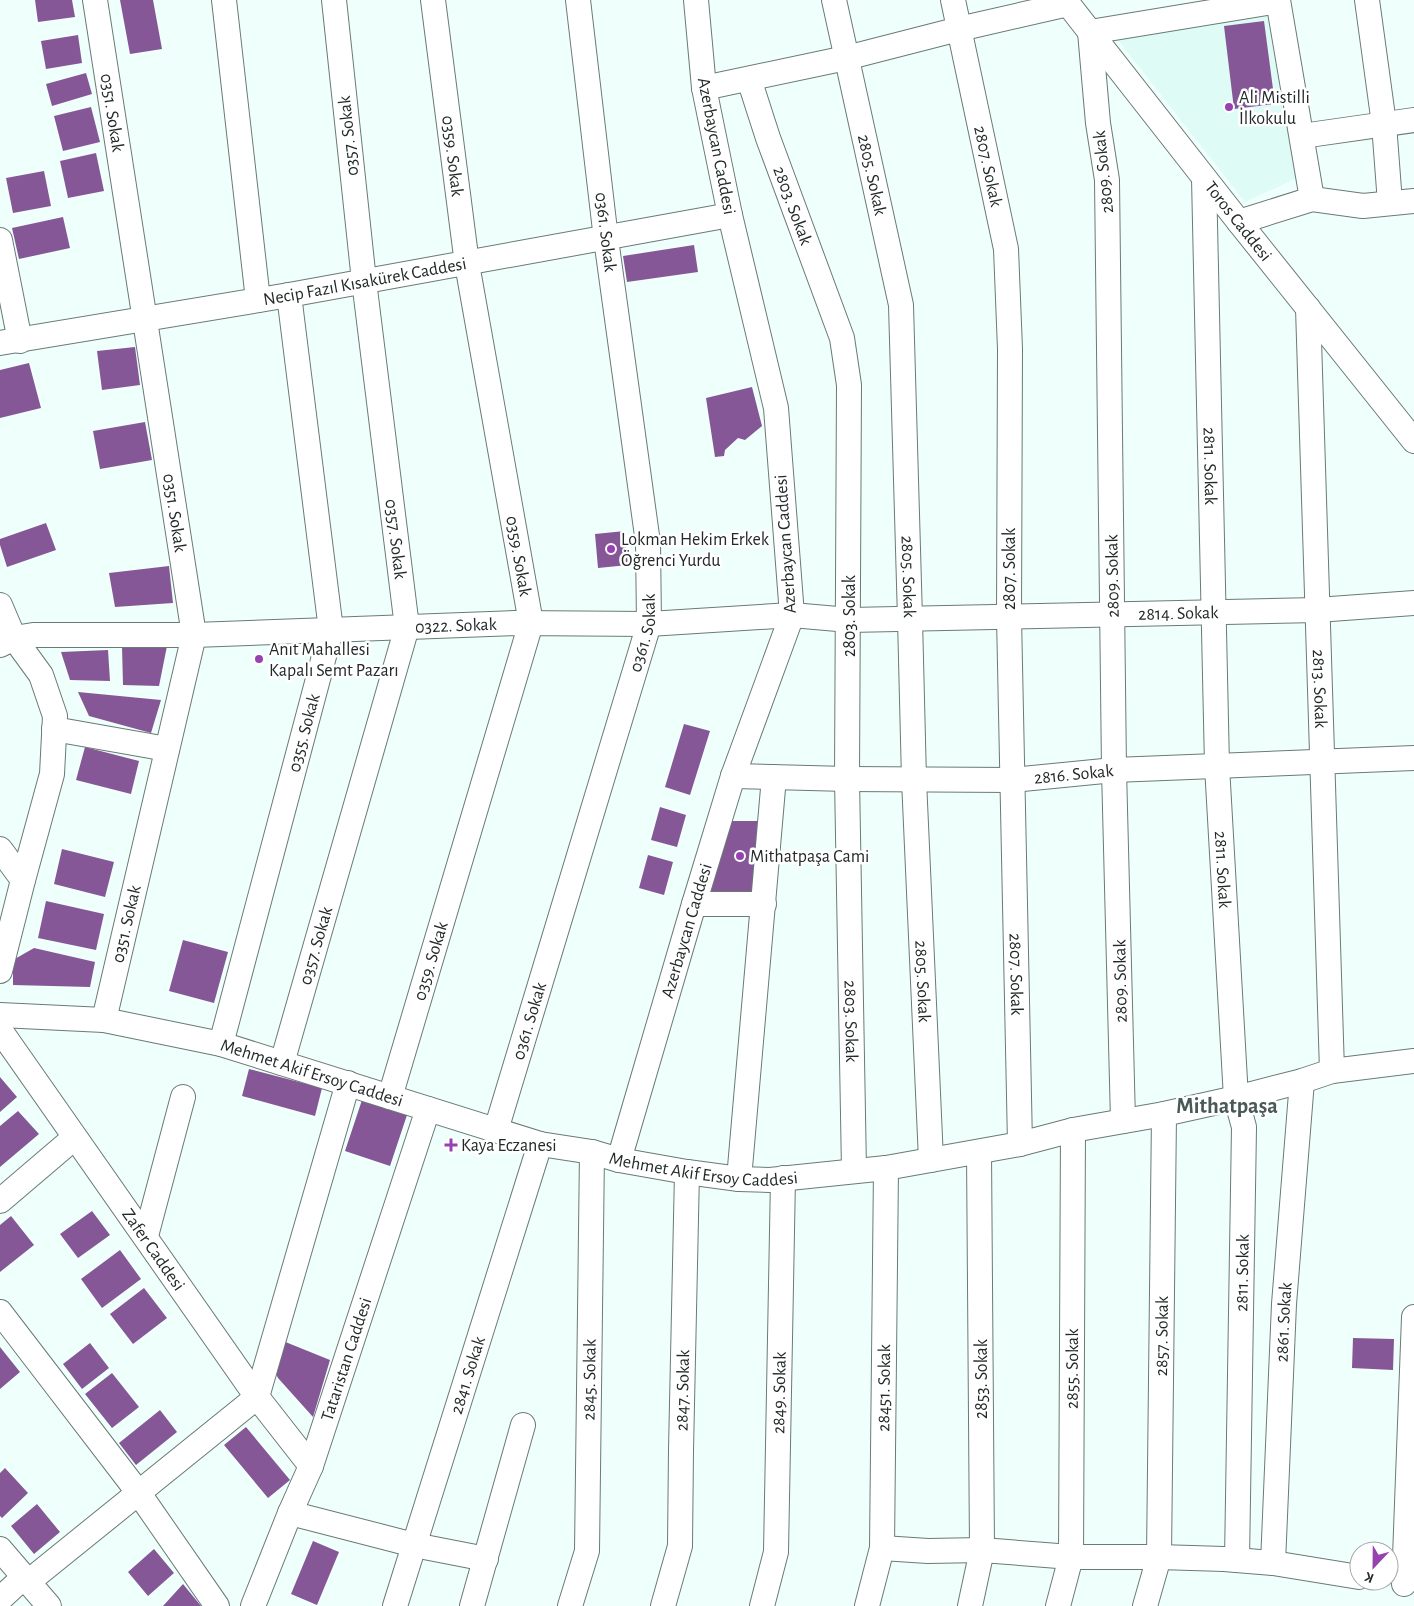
<svg xmlns="http://www.w3.org/2000/svg" width="1414" height="1606" viewBox="0 0 1414 1606" font-family="'Alegreya Sans',sans-serif">
<style>
.built{fill:#defbf6}
.building{fill:#865796}
.lines{fill:none;stroke-linecap:round;stroke-linejoin:round}
.minor-casing{stroke:#697a77;stroke-width:26}
.minor{stroke:#fff;stroke-width:24}
.poi-dot{fill:#9643b1;stroke:#fff;stroke-width:2}
.labels{text-anchor:middle;stroke-width:5;stroke-linejoin:round;paint-order:stroke}
.poi-label{font-size:18px;fill:#222928;stroke:#fff;text-anchor:start}
.street-label{font-size:18px;fill:#222928;stroke:#fff}
.district-label{font-size:22px;font-weight:bold;fill:#485956;stroke:#fff}
</style>
<rect width="100%" height="100%" fill="#effffc"/>
<path class="built" d="M1273,10L1297,178L1245,202L1115,36Z"/>
<path class="building" d="M35,0H72L75,17L38,22Z
M120,0H153L162,49L130,54Z
M1264,21L1275,104L1234,109L1224,26Z
M78,35L82,63L46,69L41,41Z
M86,73L92,94L52,106L46,84Z
M91,107L100,142L63,151L54,116Z
M96,153L104,191L68,198L60,161Z
M44,171L51,206L13,213L6,178Z
M63,217L70,248L19,259L12,228Z
M694,245L698,272L627,282L623,256Z
M135,347L140,385L102,390L97,351Z
M29,363L41,408L0,418V370Z
M752,387L762,426L745,440L738,438L725,450L724,456L715,457L706,398Z
M145,422L152,460L100,469L93,431Z
M46,523L56,550L7,567L0,545V539Z
M625,531L628,565L598,568L595,534Z
M169,566L173,603L115,607L109,573Z
M167,646L159,686L123,685L122,647Z
M108,650L110,681L70,680L61,652Z
M78,692L161,700L151,733L89,716Z
M684,724L710,731L690,795L665,787Z
M85,747L139,761L131,794L76,780Z
M660,807L686,815L677,847L651,840Z
M731,821H761L757,894L711,891Z
M62,849L114,862L105,897L54,884Z
M648,855L673,862L664,895L639,888Z
M46,901L104,914L96,950L38,938Z
M183,940L228,952L214,1003L169,991Z
M34,948L95,962L90,987L13,985V960Z
M249,1069L322,1088L315,1116L242,1096Z
M0,1077L17,1097L0,1112Z
M362,1100L407,1115L390,1166L345,1151Z
M18,1111L39,1134L0,1167V1126Z
M92,1211L110,1235L78,1258L60,1234Z
M11,1216L34,1245L0,1272V1225Z
M120,1250L141,1279L102,1308L81,1279Z
M144,1288L167,1318L133,1344L110,1314Z
M1353,1338L1394,1339L1393,1370L1352,1368Z
M283,1341L330,1360L313,1417L278,1378L275,1372Z
M90,1343L109,1368L82,1389L63,1364Z
M0,1347L20,1372L0,1389Z
M112,1373L139,1407L112,1428L85,1394Z
M160,1410L177,1432L136,1465L119,1443Z
M246,1427L290,1480L268,1498L224,1445Z
M5,1468L28,1493L2,1518L0,1516V1473Z
M37,1504L60,1532L34,1554L11,1526Z
M313,1541L339,1552L317,1605L291,1594Z
M154,1549L174,1573L148,1596L128,1572Z
M183,1584L201,1606H163Z"/>
<g class="lines">
<defs>
<g id="minor">
<path id="s1" d="M95,0L194,635L104,1020"/>
<path d="M224,0L258,300"/>
<path id="s2" d="M834,0L901,305L910,619L914,780L931,1160"/>
<path id="s3" d="M953,0L1006,249L1010,349L1009,617L1020,1144"/>
<path id="s4" d="M1065,0L1239,222L1414,441"/>
<path d="M1278,0L1312,199"/>
<path d="M1367,0L1384,124L1390,203"/>
<path id="s5" d="M749,79L768,138L842,338L849,385L847,779L854,1170"/>
<path d="M704,88L846,58L959,29L1068,4"/>
<path d="M1302,136L1414,120"/>
<path id="s6" d="M1204,178L1217,766L1236,1098L1244,1127L1237,1560"/>
<path d="M1239,222L1312,199L1363,206L1414,201"/>
<path d="M0,240L20,341"/>
<path id="s7" d="M1308,308L1332,1071"/>
<path id="s8" d="M0,343L289,295L730,215"/>
<path d="M0,605L14,638L41,675L55,716L52,774L23,880L0,971"/>
<path id="s9" d="M0,645L14,638L33,635H194L514,623L649,624L792,615L849,620L1317,610L1414,603"/>
<path d="M54,729L167,749"/>
<path id="s10" d="M733,776L847,779L1012,780L1114,770L1414,758"/>
<path d="M0,849L23,880"/>
<path d="M694,904H764"/>
<path id="s11" d="M0,1015L104,1020L221,1044L540,1144L592,1152L619,1160L687,1172L739,1179L770,1180L886,1168L1020,1144L1073,1130L1164,1114L1236,1098L1302,1081L1332,1071L1414,1061"/>
<path id="s12" d="M0,1030L257,1397L311,1466"/>
<path id="s13" d="M221,1044L331,630L289,295"/>
<path id="s14" d="M282,1063L407,627L364,281L334,0"/>
<path id="s15" d="M390,1097L531,623L467,264L433,0"/>
<path d="M1123,1121L1114,770L1107,180L1098,123L1090,32L1278,1"/>
<path id="s16" d="M496,1130L649,624L648,543L606,239L578,0"/>
<path id="s17" d="M619,1160L694,904L733,776L792,615L776,408L730,215L704,88L696,0"/>
<path d="M739,1179L774,777"/>
<path d="M0,1201L74,1138"/>
<path d="M146,1236L183,1097"/>
<path d="M0,1312L138,1492L217,1606"/>
<path d="M290,1513L414,1545L486,1559"/>
<path d="M882,1548L928,1551L982,1550L1071,1557H1159L1224,1559L1273,1563L1359,1577"/>
<path d="M0,1549L49,1606"/>
<path id="s18" d="M1273,1563L1284,1304L1302,1081"/>
<path d="M28,1582L257,1397L348,1083"/>
<path d="M1404,1584L1414,1317"/>
<path d="M0,1599L24,1577"/>
<path id="s19" d="M253,1606L290,1513L311,1466L428,1109"/>
<path id="s20" d="M395,1606L540,1144"/>
<path d="M472,1606L523,1425"/>
<path id="s21" d="M570,1606L587,1551L592,1152"/>
<path id="s22" d="M663,1606L680,1546L681,1450L687,1172"/>
<path id="s23" d="M762,1606L776,1552L783,1178"/>
<path id="s24" d="M867,1606L882,1548L886,1168"/>
<path d="M970,1606L982,1550L979,1152"/>
<path id="s25" d="M1058,1606L1071,1557L1073,1130"/>
<path id="s26" d="M1145,1606L1159,1557L1164,1114"/>
</g>
</defs>
<use href="#minor" class="minor-casing"/>
<use href="#minor" class="minor"/>
</g>
<g class="poi-dot">
<circle cx="1229" cy="107" r="5"/>
<circle cx="611" cy="549" r="5"/>
<circle cx="259" cy="659" r="5"/>
<circle cx="740" cy="856" r="5"/>
<path d="M448.5 1137.5h5v5h5v5h-5v5h-5v-5h-5v-5h5z"/>
</g>
<g class="labels">
<g class="poi-label">
<text x="1239" y="103">Ali Mistilli<tspan x="1239" dy="21">İlkokulu</tspan></text>
<text x="621" y="545">Lokman Hekim Erkek<tspan x="621" dy="21">Öğrenci Yurdu</tspan></text>
<text x="269" y="655">Anıt Mahallesi<tspan x="269" dy="21">Kapalı Semt Pazarı</tspan></text>
<text x="750" y="862">Mithatpaşa Cami</text>
<text x="461" y="1151">Kaya Eczanesi</text>
</g>
<g class="street-label">
<text dy="6" stroke="none"><textPath href="#s1" startOffset="114">0351. Sokak</textPath></text>
<text transform="translate(348 136) rotate(-96)" y="6">0357. Sokak</text>
<text transform="translate(717 146) rotate(79)" y="6">Azerbaycan Caddesi</text>
<text transform="translate(453 156) rotate(83)" y="6">0359. Sokak</text>
<text dy="6" stroke="none"><textPath href="#s3" startOffset="170">2807. Sokak</textPath></text>
<text transform="translate(1103 172) rotate(-96)" y="6">2809. Sokak</text>
<text dy="6" stroke="none"><textPath href="#s2" startOffset="179">2805. Sokak</textPath></text>
<text dy="6" stroke="none"><textPath href="#s5" startOffset="134">2803. Sokak</textPath></text>
<text dy="6" stroke="none"><textPath href="#s4" startOffset="281">Toros Caddesi</textPath></text>
<text transform="translate(606 232) rotate(83)" y="6">0361. Sokak</text>
<text dy="6" stroke="none"><textPath href="#s8" startOffset="370">Necip Fazıl Kısakürek Caddesi</textPath></text>
<text dy="6" stroke="none"><textPath href="#s6" startOffset="288">2811. Sokak</textPath></text>
<text dy="6" stroke="none"><textPath href="#s1" startOffset="519">0351. Sokak</textPath></text>
<text transform="translate(396 539) rotate(83)" y="6">0357. Sokak</text>
<text transform="translate(785 544) rotate(-94)" y="6">Azerbaycan Caddesi</text>
<text transform="translate(519 556) rotate(80)" y="6">0359. Sokak</text>
<text transform="translate(1009 569) rotate(-90)" y="6">2807. Sokak</text>
<text transform="translate(1112 576) rotate(-91)" y="6">2809. Sokak</text>
<text dy="6" stroke="none"><textPath href="#s2" startOffset="584">2805. Sokak</textPath></text>
<text dy="6" stroke="none"><textPath href="#s9" startOffset="1181">2814. Sokak</textPath></text>
<text transform="translate(849 616) rotate(-90)" y="6">2803. Sokak</text>
<text dy="6" stroke="none"><textPath href="#s9" startOffset="458">0322. Sokak</textPath></text>
<text dy="6" stroke="none"><textPath href="#s16" startOffset="519">0361. Sokak</textPath></text>
<text dy="6" stroke="none"><textPath href="#s7" startOffset="381">2813. Sokak</textPath></text>
<text dy="6" stroke="none"><textPath href="#s13" startOffset="322">0355. Sokak</textPath></text>
<text dy="6" stroke="none"><textPath href="#s10" startOffset="341">2816. Sokak</textPath></text>
<text dy="6" stroke="none"><textPath href="#s6" startOffset="692">2811. Sokak</textPath></text>
<text transform="translate(126 924) rotate(-77)" y="6">0351. Sokak</text>
<text dy="6" stroke="none"><textPath href="#s17" startOffset="239">Azerbaycan Caddesi</textPath></text>
<text dy="6" stroke="none"><textPath href="#s14" startOffset="122">0357. Sokak</textPath></text>
<text dy="6" stroke="none"><textPath href="#s15" startOffset="142">0359. Sokak</textPath></text>
<text dy="6" stroke="none"><textPath href="#s3" startOffset="980">2807. Sokak</textPath></text>
<text dy="6" stroke="none"><textPath href="#s2" startOffset="989">2805. Sokak</textPath></text>
<text transform="translate(1120 981) rotate(-91)" y="6">2809. Sokak</text>
<text dy="6" stroke="none"><textPath href="#s16" startOffset="114">0361. Sokak</textPath></text>
<text dy="6" stroke="none"><textPath href="#s5" startOffset="959">2803. Sokak</textPath></text>
<text dy="6" stroke="none"><textPath href="#s11" startOffset="319">Mehmet Akif Ersoy Caddesi</textPath></text>
<text dy="6" stroke="none"><textPath href="#s11" startOffset="724">Mehmet Akif Ersoy Caddesi</textPath></text>
<text dy="6" stroke="none"><textPath href="#s12" startOffset="268">Zafer Caddesi</textPath></text>
<text transform="translate(1242 1273) rotate(-89)" y="6">2811. Sokak</text>
<text dy="6" stroke="none"><textPath href="#s18" startOffset="241">2861. Sokak</textPath></text>
<text dy="6" stroke="none"><textPath href="#s26" startOffset="272">2857. Sokak</textPath></text>
<text dy="6" stroke="none"><textPath href="#s19" startOffset="264">Tataristan Caddesi</textPath></text>
<text dy="6" stroke="none"><textPath href="#s25" startOffset="239">2855. Sokak</textPath></text>
<text dy="6" stroke="none"><textPath href="#s20" startOffset="242">2841. Sokak</textPath></text>
<text transform="translate(981 1379) rotate(-90)" y="6">2853. Sokak</text>
<text dy="6" stroke="none"><textPath href="#s21" startOffset="229">2845. Sokak</textPath></text>
<text dy="6" stroke="none"><textPath href="#s24" startOffset="220">28451. Sokak</textPath></text>
<text dy="6" stroke="none"><textPath href="#s22" startOffset="218">2847. Sokak</textPath></text>
<text dy="6" stroke="none"><textPath href="#s23" startOffset="215">2849. Sokak</textPath></text>
</g>
<g class="district-label">
<text x="1227" y="1113">Mithatpaşa</text>
</g>
</g>
<g transform="translate(1374 1566) rotate(202)"><circle r="24" fill="#ffffff" stroke="#a7a9a9"/>
<path d="M0-4L9 19L0 12L-9 19Z" fill="#9643b1"/>
<text y="-8" font-size="14" font-weight="bold" text-anchor="middle" fill="#222928">K</text>
</g>
</svg>
